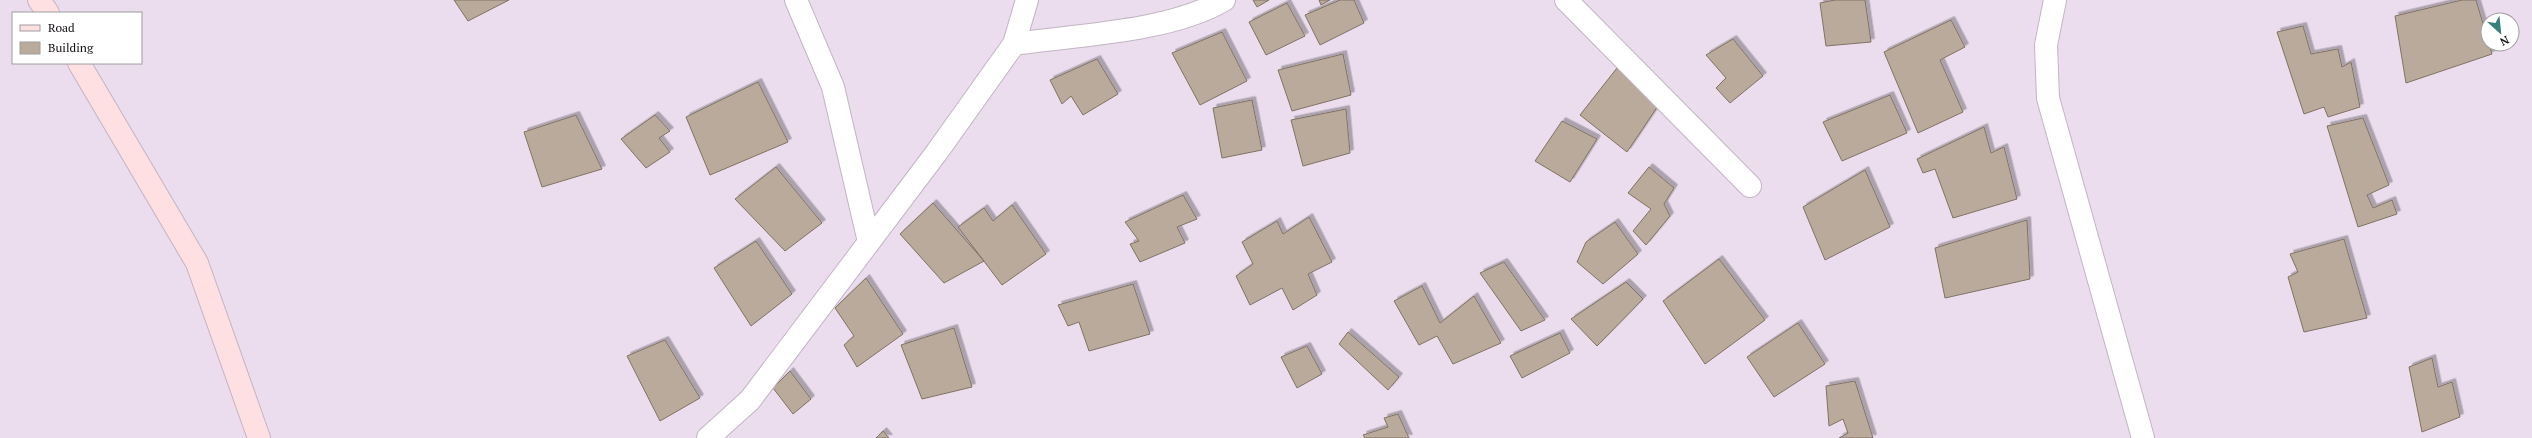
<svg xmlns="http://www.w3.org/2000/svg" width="2532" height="438" viewBox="0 0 2532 438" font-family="'PT Serif',serif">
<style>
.building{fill:#baaa9c;stroke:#807264;filter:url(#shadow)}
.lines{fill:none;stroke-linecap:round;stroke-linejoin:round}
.street-casing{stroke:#c2b4c4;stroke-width:24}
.secondary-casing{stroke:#c2b4c4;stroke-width:24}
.street{stroke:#fff;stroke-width:22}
.secondary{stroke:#fedfe2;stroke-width:22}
</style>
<defs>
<filter id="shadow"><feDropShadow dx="3.5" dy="-3.5" stdDeviation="0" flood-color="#0004"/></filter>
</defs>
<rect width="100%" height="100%" fill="#ebdded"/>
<path class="building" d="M454,0H509L468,21Z
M1253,0H1269L1257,7Z
M1319,0H1330L1321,5Z
M1340,0H1354L1364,23L1320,45L1305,15Z
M1835,0H1865L1871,42L1826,46L1820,3Z
M2462,0H2476L2492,54L2406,83L2395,16Z
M1287,3L1305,36L1266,55L1249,22Z
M1951,20L1965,47L1940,60L1963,112L1918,133L1884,52Z
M2303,26L2311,54L2338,49L2342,67L2351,62L2360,107L2328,117L2324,107L2304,114L2277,32Z
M1222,32L1247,81L1200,105L1172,53Z
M1733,39L1763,76L1730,103L1716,88L1726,78L1706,55Z
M1343,54L1351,95L1292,111L1278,70Z
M1097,59L1118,94L1083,115L1071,96L1062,104L1050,80Z
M1617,68L1660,103L1627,152L1580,115Z
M758,82L788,142L710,175L686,117Z
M1890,95L1907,133L1842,161L1823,122Z
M1252,100L1262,150L1222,158L1213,108Z
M1346,109L1350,153L1303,166L1291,120Z
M576,115L602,169L542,187L524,132Z
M655,115L670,131L659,138L670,152L646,168L621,139Z
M2363,118L2389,185L2367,195L2373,208L2392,200L2397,214L2358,227L2327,126Z
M1562,121L1597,139L1570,182L1535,161Z
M1984,127L1991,153L2004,147L2017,199L1953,218L1935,169L1923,173L1917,159Z
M776,167L822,223L785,251L735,199Z
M1649,167L1674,188L1664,204L1670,216L1646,245L1633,231L1651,209L1628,193Z
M1865,170L1890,227L1825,260L1803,207Z
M1183,195L1197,219L1177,227L1185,243L1140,262L1130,244L1139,241L1125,222Z
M933,203L984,261L944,283L900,234Z
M1012,205L1046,254L1002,285L958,227L984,208L993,221Z
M1309,217L1332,262L1308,274L1317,295L1293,310L1282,288L1250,305L1236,276L1253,264L1242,242L1277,221L1283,234Z
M2027,220L2030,279L1945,298L1935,248Z
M1615,222L1638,254L1603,284L1577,262L1586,242Z
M2344,239L2367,318L2304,332L2288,277L2298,272L2290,254Z
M756,241L792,294L751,326L714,268Z
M1719,259L1765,320L1705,364L1663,301Z
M1504,262L1545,320L1521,331L1480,273Z
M866,278L903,334L857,367L844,345L854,336L835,308Z
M1626,282L1643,299L1597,346L1571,319Z
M1133,284L1150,334L1089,351L1079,322L1068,326L1058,305Z
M1422,286L1440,323L1474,296L1501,343L1453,364L1437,336L1419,345L1394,301Z
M1798,323L1825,364L1774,397L1747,357Z
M954,328L972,387L922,399L901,345Z
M1348,332L1399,377L1388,390L1339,344Z
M1560,333L1570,353L1522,378L1510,356Z
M665,340L700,398L660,421L627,356Z
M1307,346L1322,374L1297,388L1281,357Z
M2432,358L2438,387L2452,382L2460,417L2422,432L2409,367Z
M790,371L811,399L793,414L773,388Z
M1855,381L1873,438H1839L1848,433L1843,419L1829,426L1826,386Z
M1398,414L1409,438H1365L1363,435L1388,427L1384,418Z
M883,431L889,438H876Z"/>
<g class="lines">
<defs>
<path id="street" d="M796,0L833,87L869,242
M1566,0L1750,186
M2055,0L2046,45L2048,98L2143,438
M1014,44C1077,35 1170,32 1224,0
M708,438L750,400L937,152L1014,44L1027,0"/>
<path id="secondary" d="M39,0L48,13
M79,63L197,263L259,438"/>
</defs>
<use href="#street" class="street-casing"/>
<use href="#secondary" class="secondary-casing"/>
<use href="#street" class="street"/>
<use href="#secondary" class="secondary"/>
</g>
<rect x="12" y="12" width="130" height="52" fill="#ffffff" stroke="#a09ea0"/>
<rect x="20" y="25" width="20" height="6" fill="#fedfe2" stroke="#a09ea0"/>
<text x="48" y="32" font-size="12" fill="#110c11">Road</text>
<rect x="20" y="42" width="20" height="12" fill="#baaa9c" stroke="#a09ea0"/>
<text x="48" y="52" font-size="12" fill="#110c11">Building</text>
<g transform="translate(2500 32) rotate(153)"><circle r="19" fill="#ffffff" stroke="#a09ea0"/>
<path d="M0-3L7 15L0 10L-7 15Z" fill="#377f7d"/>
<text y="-6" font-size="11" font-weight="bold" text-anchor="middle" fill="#110c11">N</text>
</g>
</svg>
